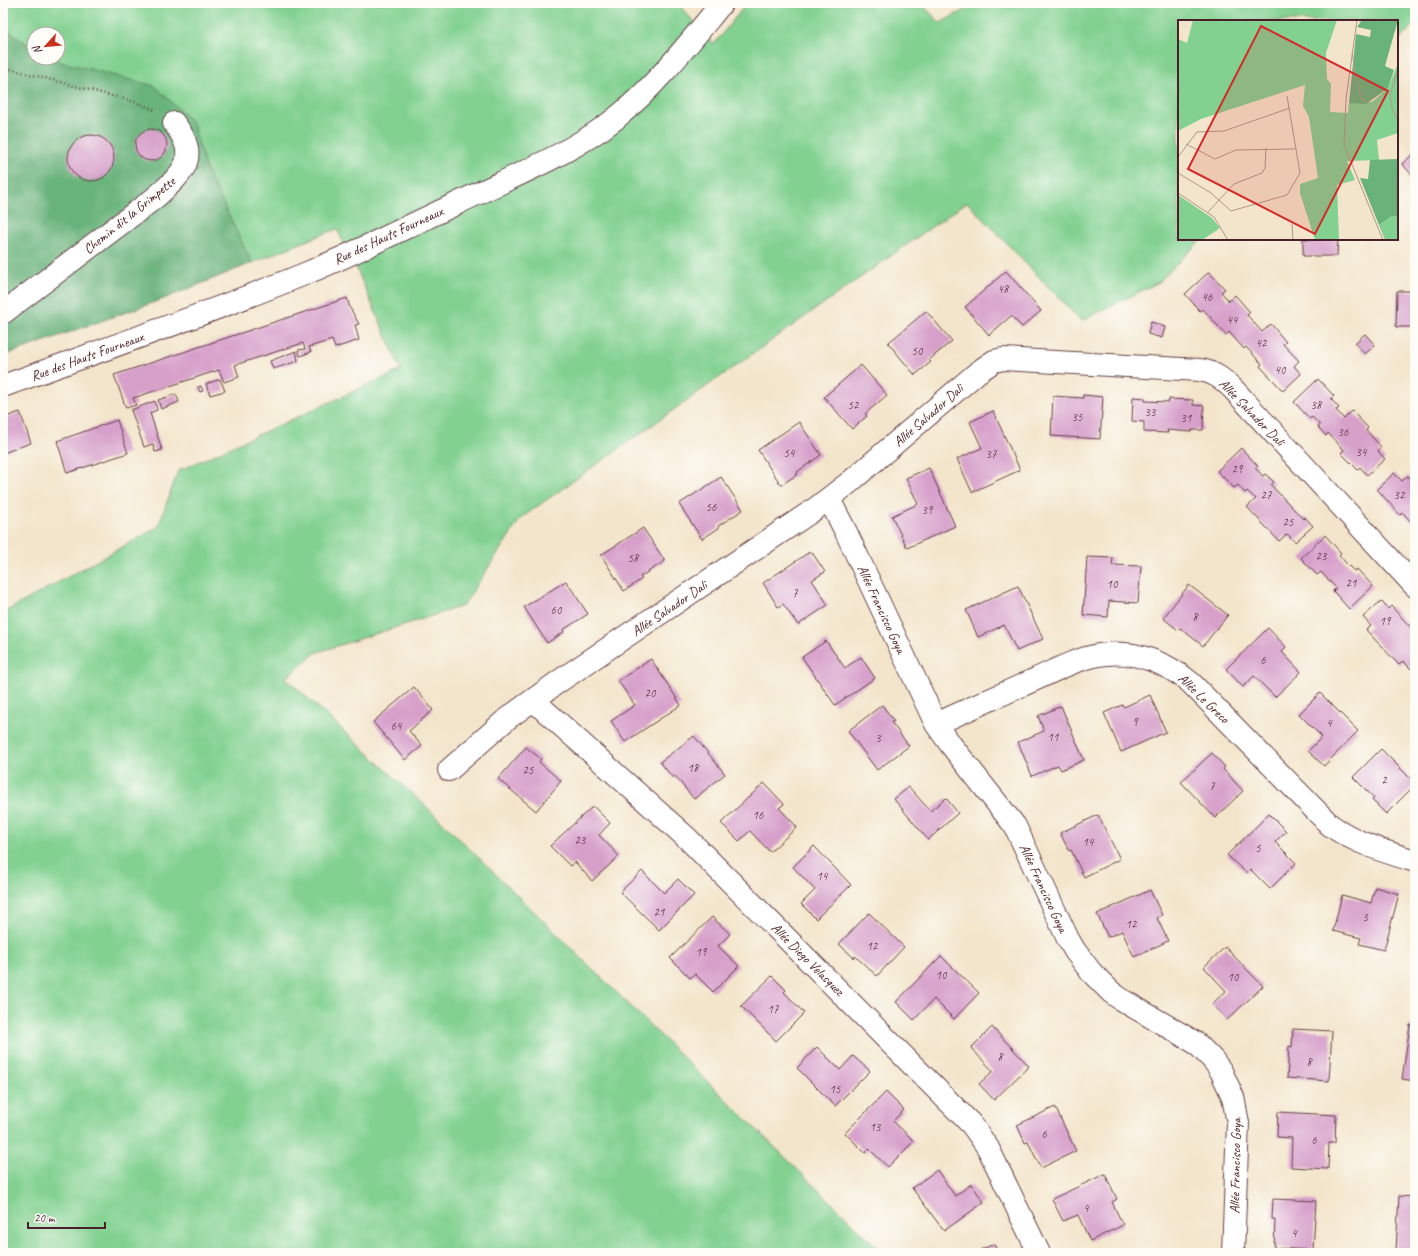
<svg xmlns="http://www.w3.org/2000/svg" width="1418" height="1256" viewBox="0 0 1418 1256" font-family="Caveat,sans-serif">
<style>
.green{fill:#82d191;stroke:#66785e}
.forest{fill:#69b37b;stroke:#5a6953}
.building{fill:#d7a0cb}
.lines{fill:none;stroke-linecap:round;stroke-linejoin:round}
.street-casing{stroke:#633d43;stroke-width:24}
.secondary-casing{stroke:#633d43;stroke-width:24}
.path{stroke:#633d43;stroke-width:2.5;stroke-dasharray:1 3;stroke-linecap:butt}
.street{stroke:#fff;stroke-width:22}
.secondary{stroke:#fff;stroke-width:22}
.labels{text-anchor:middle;stroke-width:3.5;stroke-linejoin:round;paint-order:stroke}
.number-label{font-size:12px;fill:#6d3f53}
.street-label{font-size:14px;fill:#4a1f2b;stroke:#fdfcf7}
.inset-road{fill:none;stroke:#af968b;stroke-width:1}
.view{fill:#d62828;fill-opacity:0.15;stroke:#d62828;stroke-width:2}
.inset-edge{fill:none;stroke:#4a1f2b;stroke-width:2}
</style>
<rect width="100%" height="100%" fill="#fdfcf7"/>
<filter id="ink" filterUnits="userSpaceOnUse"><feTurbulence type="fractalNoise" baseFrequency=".025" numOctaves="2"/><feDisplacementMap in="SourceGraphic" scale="8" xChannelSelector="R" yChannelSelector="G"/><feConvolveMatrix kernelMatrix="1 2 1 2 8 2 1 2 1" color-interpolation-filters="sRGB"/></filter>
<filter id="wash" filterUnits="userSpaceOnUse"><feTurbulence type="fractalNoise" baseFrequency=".012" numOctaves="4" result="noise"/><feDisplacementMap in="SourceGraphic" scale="16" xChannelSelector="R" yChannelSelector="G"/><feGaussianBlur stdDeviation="0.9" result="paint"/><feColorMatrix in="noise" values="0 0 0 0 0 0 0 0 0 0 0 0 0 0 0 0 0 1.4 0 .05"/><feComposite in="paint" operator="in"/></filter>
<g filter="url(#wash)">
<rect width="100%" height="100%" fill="#f3e5cb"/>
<path class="green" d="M3,3H680L687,14L714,44L747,3H921L940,23L977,3H1415V24L1397,42V21H1179V239H1202L1159,282L1081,321L967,202L521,518L463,606L315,653L286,678L431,811L883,1253H3V613L158,527L178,471L401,370L358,272L337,229L323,234L252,263L205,167L193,123L155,87L48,59L46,58H58V34H34V49L3,27Z"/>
<path class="forest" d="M3,27L34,49V58H46L155,86L193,123L205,167L252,263L166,298L3,356Z"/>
<g id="blocks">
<path class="building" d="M135 145a16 16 0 1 1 32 0a16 16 0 1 1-32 0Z
M68 158a23 23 0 1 1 46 0a23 23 0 1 1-46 0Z
M1415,152V178L1402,164Z
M1303,239H1338L1337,256H1303Z
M1006,271L1041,311L1022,327L1011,316L989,335L965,307Z
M1209,272L1225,289L1221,292L1229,301L1235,295L1250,312L1247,315L1262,332L1271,324L1286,342L1283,344L1299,361L1294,366L1301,374L1283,391L1260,366L1262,364L1246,347L1244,349L1229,332L1226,335L1203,309L1200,311L1185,294Z
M1397,291H1415V327H1396Z
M347,298L350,308L359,324L355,325L359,340L335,348L332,340L309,347L311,352L300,356L298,350L305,349L303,343L235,365L239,377L224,382L219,370L133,398L136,405L126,408L114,375Z
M926,311L952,341L929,360L931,362L915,375L888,343Z
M1151,322L1165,327L1162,338L1148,334Z
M1365,334L1375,345L1365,354L1355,343Z
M296,351L298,361L273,369L270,361Z
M861,365L887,395L865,414L867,416L852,429L824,397Z
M220,379L225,391L210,395L206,384Z
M1318,379L1334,396L1331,399L1339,408L1336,410L1344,419L1352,411L1368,428L1366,430L1381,447L1378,451L1385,459L1367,475L1360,467L1358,470L1341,453L1344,450L1328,433L1326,436L1318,427L1320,425L1312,417L1310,419L1294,402Z
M201,386L203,391L200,392L198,387Z
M176,394L179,402L161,409L158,400Z
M1083,395L1103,397L1100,439L1051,436L1053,396L1083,398Z
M1133,397L1145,398V401L1169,402V399L1193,400V405L1204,406L1203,430H1192V432L1167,430L1168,433L1144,432V422L1132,421Z
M155,401L157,410L150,413L162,450L155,452L153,444L144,447L131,410Z
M993,411L1020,470L972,492L957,459L982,448L970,422Z
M20,412L31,443L3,453V418Z
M117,420L128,453L67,473L57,441Z
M799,422L821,455L797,472L798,474L781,485L758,450Z
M1241,448L1258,466L1255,468L1263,476L1265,474L1274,482L1271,485L1303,519L1305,517L1313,526L1295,542L1287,534L1279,541L1247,507L1256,499L1247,491L1245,493L1238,485L1234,488L1217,471Z
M929,468L955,526L907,548L892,516L918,504L906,478Z
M1394,473L1402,481L1408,476L1415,483V526L1403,513L1400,515L1377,489Z
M721,477L743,510L718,526L719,528L702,539L679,504Z
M643,528L665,561L640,577L642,579L624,591L601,555Z
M1325,535L1341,553L1339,555L1346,563L1354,571L1357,569L1373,586L1349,609L1333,591L1336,588L1321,572L1317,575L1301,558Z
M811,551L825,572L812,580L828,605L798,625L783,604L778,607L763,583Z
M1087,557L1113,558L1112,565L1141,566L1138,603L1109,601L1108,617L1083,615Z
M566,581L588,614L563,630L564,632L547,643L524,607Z
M1189,585L1228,615L1203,646L1180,628L1178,630L1163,618Z
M1018,586L1043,639L1017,651L1004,625L978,637L966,610Z
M1381,601L1388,609L1391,606L1415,632V665L1411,669L1403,661L1399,665L1366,630L1371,626L1363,617Z
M1268,628L1286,647L1282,652L1301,672L1275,697L1254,676L1243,687L1226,669Z
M826,641L845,668L861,657L875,678L835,705L802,657Z
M651,659L681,705L625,742L611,721L635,705L618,681Z
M414,687L433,710L409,731L422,746L405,760L373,722Z
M1320,693L1358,731L1324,766L1308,751L1322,737L1299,714Z
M1150,695L1166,732L1121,752L1104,713L1122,705L1124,707Z
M882,705L894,721L891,722L909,746L877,770L848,731Z
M1061,706L1084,760L1061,770L1058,765L1032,776L1018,742L1044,731L1038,716Z
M694,736L725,774L694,799L675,776L673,778L660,762Z
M526,747L541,759L539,762L561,781L536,811L498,779Z
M1381,749L1415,783V785L1386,814L1372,800L1374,798L1353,777Z
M1212,753L1225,767L1223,769L1243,791L1215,818L1181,782Z
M764,783L784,804L779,808L797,827L770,852L750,831L739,841L721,823Z
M909,787L930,811L946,798L958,813L928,840L894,799Z
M593,806L610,823L599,835L619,856L592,881L575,862L570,866L550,846Z
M1269,814L1286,831L1275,842L1296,863L1270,889L1250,869L1246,873L1227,855Z
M1098,815L1120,859L1084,877L1071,850L1069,851L1060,833Z
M814,846L851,885L816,919L801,904L815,890L793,867Z
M642,871L664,893L678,879L694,895L659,930L620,892Z
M1375,887L1399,894L1384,950L1359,944L1361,938L1333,931L1342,895L1371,903Z
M1150,890L1162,915L1157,918L1168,941L1134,957L1122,931L1108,937L1097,914Z
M869,913L904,947L877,976L855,956L854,958L839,944Z
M712,917L730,934L718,946L739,966L713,992L695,974L690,978L670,958Z
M1225,947L1263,986L1227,1020L1212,1004L1226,991L1204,967Z
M941,956L979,993L954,1019L934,999L914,1020L896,1002Z
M772,976L786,990L784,992L804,1013L776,1041L741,1006Z
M1410,1025L1415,1026V1081L1402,1079Z
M992,1027L1029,1066L994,1100L979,1084L993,1071L971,1048Z
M1293,1029L1332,1031L1329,1081L1287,1078L1289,1046L1292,1047Z
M817,1047L840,1070L853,1056L870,1071L835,1106L797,1068Z
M886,1092L904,1110L893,1121L914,1141L888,1167L869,1149L865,1153L845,1133Z
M1055,1107L1076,1151L1041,1168L1028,1142L1025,1143L1017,1125Z
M1278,1112L1336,1115L1335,1143H1329L1328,1169L1291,1167L1292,1138L1277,1137Z
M1414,1149H1415V1165H1412Z
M937,1170L955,1196L971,1184L984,1202L944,1231L912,1188Z
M1105,1174L1117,1199L1112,1202L1123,1225L1090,1241L1078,1215L1063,1221L1052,1199Z
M1399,1196L1415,1197V1251L1396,1250Z
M1273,1199L1316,1201L1313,1250L1274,1248L1275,1219H1272Z
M994,1244L998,1253H973Z"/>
</g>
</g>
<g filter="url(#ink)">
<use href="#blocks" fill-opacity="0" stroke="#633d43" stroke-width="1"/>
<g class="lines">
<defs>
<path id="street" d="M3,313L156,197C184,172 201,158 174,123
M829,499L846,532L936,724L951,745L1015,826L1068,939L1075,951L1091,972L1111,992L1122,1000L1196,1043L1213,1060L1221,1071L1233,1097L1238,1123L1233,1253
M533,700L687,838L972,1125L988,1148L1039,1253
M936,724C970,709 1003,694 1036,679C1058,669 1082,656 1107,654C1138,651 1168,664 1191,683L1330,825C1355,843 1386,852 1415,861
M449,770L508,718L558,682L815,509L850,482L978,372L994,361L1003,359L1200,370C1214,372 1223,379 1234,390L1415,586"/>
<path id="secondary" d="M3,386C105,349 207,314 307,273C358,252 408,226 458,203C511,177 569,155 615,119C656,86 689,43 722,3"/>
</defs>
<use href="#street" class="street-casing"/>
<use href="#secondary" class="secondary-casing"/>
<path class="path" d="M3,67L135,102L155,110"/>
<use href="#street" class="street"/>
<use href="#secondary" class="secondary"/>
</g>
</g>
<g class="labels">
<g class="number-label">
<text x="1003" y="293">48</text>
<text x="1207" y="301">46</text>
<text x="1232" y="324">44</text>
<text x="1261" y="347">42</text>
<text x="917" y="355">50</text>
<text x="1280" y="374">40</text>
<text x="853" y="409">52</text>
<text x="1316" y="409">38</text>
<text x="1150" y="416">33</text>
<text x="1077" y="421">35</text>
<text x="1186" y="422">31</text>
<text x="1343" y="436">36</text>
<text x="1361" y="456">34</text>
<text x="789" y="457">54</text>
<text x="991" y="458">37</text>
<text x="1237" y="473">29</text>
<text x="1266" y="499">27</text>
<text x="1399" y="499">32</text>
<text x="711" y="511">56</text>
<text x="927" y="514">39</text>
<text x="1288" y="526">25</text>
<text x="1321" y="560">23</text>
<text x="633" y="562">58</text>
<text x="1351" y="587">21</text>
<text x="1112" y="588">10</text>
<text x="795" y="597">7</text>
<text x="556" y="614">60</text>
<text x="1195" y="621">8</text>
<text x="1385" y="625">19</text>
<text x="1263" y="664">6</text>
<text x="650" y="697">20</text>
<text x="1135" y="726">9</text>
<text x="1329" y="727">4</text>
<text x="396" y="730">64</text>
<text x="1053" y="741">11</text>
<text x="878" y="742">3</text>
<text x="693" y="772">18</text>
<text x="528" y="774">25</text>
<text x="1384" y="784">2</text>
<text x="1212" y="790">7</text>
<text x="758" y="819">16</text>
<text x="580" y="844">23</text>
<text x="1088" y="846">14</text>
<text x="1258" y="852">5</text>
<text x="822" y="880">14</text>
<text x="659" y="916">21</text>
<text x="1365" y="921">3</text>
<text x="1131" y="928">12</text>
<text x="872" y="950">12</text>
<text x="701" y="956">19</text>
<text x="941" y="979">10</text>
<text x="1233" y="981">10</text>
<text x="773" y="1013">17</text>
<text x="1000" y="1061">8</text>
<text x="1309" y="1066">8</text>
<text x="835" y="1093">15</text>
<text x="875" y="1131">13</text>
<text x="1044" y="1138">6</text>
<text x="1314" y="1144">6</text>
<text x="1086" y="1212">4</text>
<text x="1294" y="1237">4</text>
</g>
<g class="street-label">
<text transform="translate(129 215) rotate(-39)" y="5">Chemin dit la Grimpette</text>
<text transform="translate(388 235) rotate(-25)" y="5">Rue des Hauts Fourneaux</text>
<text transform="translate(87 356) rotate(-20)" y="5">Rue des Hauts Fourneaux</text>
<text transform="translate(1252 412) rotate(46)" y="5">Allée Salvador Dali</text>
<text transform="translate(928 415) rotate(-41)" y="5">Allée Salvador Dali</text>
<text transform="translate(669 608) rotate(-34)" y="5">Allée Salvador Dali</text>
<text transform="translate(882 609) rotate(65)" y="5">Allée Francisco Goya</text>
<text transform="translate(1204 698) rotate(44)" y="5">Allée Le Greco</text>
<text transform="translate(1044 888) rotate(65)" y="5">Allée Francisco Goya</text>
<text transform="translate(808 959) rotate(45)" y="5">Allée Diego Velasquez</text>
<text transform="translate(1235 1166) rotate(-89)" y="5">Allée Francisco Goya</text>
</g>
</g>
<g transform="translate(1178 20)">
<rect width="220" height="220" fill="#f3e5cb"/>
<path d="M15,0H159L148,33L149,59L153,64L152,92L170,93L171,83L194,82L210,68L220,43V113L199,120L201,140L169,141L177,160L159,165L161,220H137L122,173V164L140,158L131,97L125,86L127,65L23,99L0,111V19L9,23ZM0,175L34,198L42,208L24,220H0ZM214,196H220V220H207L201,205Z" fill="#82d191"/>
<path d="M184,0H220L207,46L216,50L210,68L188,84L171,83L178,14L192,17L193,10L179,7ZM220,139V196H214L201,205L182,158L190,159L192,140Z" fill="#69b37b"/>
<path class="inset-road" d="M179,0L168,79L166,125L205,220M174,33L183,79L189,82M220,50L212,75L214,88L220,101M8,124L37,139L58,130L117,129M0,137L19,112L46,111L112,88M0,153L33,173L53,191L109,175L122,153L109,76M0,173L36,197L50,220M30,192L56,164L84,153L87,148L88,128M114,204L115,220"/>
<path class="view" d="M83,6L210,71L137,214L10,149Z"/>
<rect width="220" height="220" class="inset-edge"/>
</g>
<rect width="1418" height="1256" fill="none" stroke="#fdfcf7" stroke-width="16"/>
<g transform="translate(46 46) rotate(243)"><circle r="19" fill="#fdfcf7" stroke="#b5a4a5"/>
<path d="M0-3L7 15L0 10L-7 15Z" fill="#c8321e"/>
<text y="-6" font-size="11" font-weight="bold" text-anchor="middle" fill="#4a1f2b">N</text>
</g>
<path d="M28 1222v6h77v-6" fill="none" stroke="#4a1f2b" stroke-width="2"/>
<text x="34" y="1222" font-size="12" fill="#4a1f2b" stroke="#fdfcf7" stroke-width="3" paint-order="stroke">20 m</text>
</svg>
